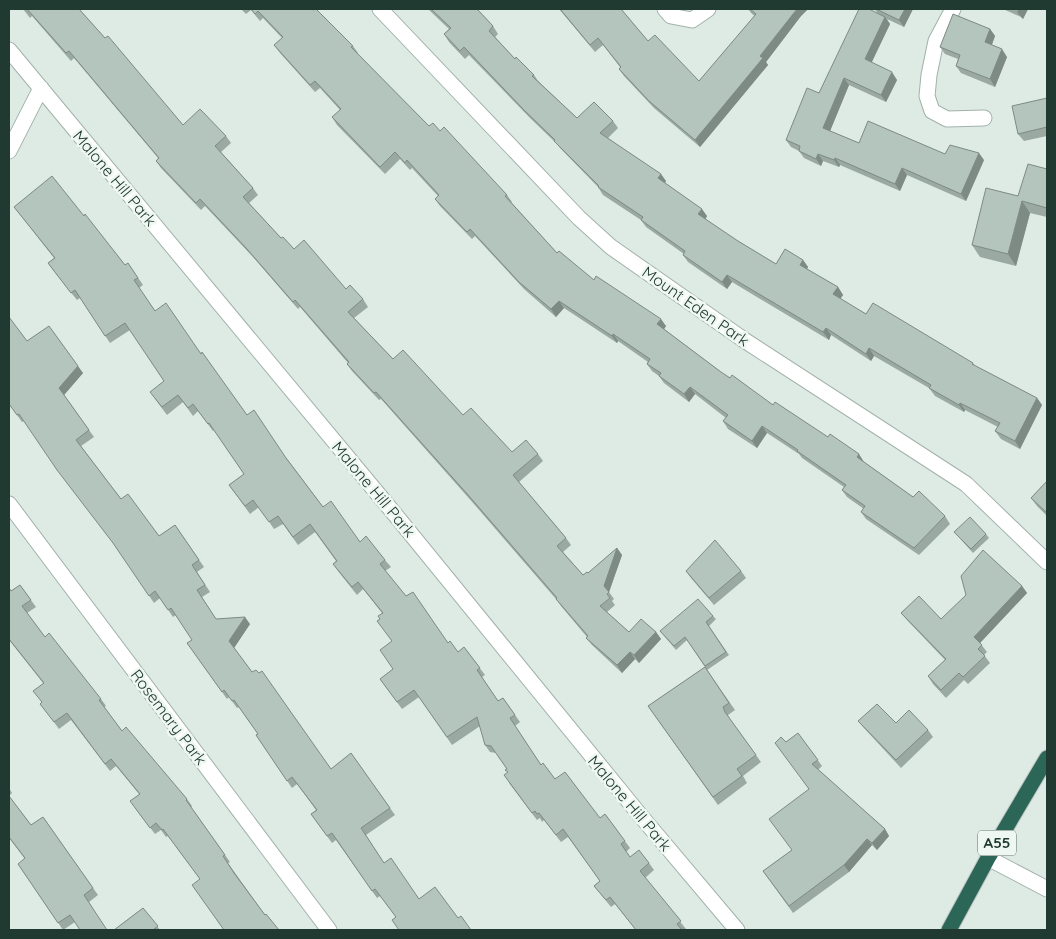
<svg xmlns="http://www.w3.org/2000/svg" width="1056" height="939" viewBox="0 0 1056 939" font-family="Quicksand,sans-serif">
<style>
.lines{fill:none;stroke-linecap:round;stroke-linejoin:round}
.minor-casing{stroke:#a1b2ab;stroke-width:17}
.highway-casing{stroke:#bcc4c1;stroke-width:17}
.minor{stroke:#fff;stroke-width:15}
.highway{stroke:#2c6656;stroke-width:15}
.wall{fill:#9ba9a3}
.shaded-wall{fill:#7e8a84}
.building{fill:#b4c5bd;stroke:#7e8a84}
.labels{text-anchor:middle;stroke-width:5;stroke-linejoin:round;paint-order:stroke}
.shield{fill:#eff7f2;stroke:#5e736b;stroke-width:1}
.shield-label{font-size:15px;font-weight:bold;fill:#203a31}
.street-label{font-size:16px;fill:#203a31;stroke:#eff7f2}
</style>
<rect width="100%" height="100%" fill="#deeae4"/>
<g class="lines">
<defs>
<path id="minor" d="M380,9L579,218L611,247L744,340L966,484L1047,562
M665,9L671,16L692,20L708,9
M953,9L936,41L929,75L927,96L932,111L947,119L984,118
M9,50L393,512L640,815L737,930
M9,151L41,88
M9,504L329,930
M988,858L1047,889"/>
<path id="highway" d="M949,930L988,858L1047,758"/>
</defs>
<use href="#minor" class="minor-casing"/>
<use href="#highway" class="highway-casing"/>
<use href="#minor" class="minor"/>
<use href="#highway" class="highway"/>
</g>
<path class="wall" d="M23,9H79L183,125L226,136L231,143L221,152L253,188L258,195L249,203L281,238L294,249L346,289L363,299L368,307L354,318L393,359L463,415L512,452L538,454L543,461L519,482L566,538L571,545L563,552L583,575L588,573L617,548L622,555L609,592L614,599L612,601L615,605L607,612L629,632H656L661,639L639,663L635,659L622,673L592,645L586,638L587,637L561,606L556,599L474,504L381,399L379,400L352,371L347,364L348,363L300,307L298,309L252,256L205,206L201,210L161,168L156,161L158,158L74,58L71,61L32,16L30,18Z
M241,9H312L353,46L358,53L357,54L429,126L440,131L507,195L512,202H511L557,253L594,280L666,326L664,329L721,372L864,462L913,497L945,516L950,524L919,555L866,519L861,512L864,509L847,497L842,490L844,487L802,458L799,454L767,433L757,448L728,429L723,421L726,418L695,394L689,402L664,383L659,376L652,371L647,364L648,362L618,341L617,343L564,308L556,317L524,289L475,236L472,239L440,206L435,199L438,196L412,168L410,170L400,159L385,174L337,125L332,117L340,110L320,88L315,92L280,53L274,45L282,38L263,18L260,21L251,10L246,14Z
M428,9H477L493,26L498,34L495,37L515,59L534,75L538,81L577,118L613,121L618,128L608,138L666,181L665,183L707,216L705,219L738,241L776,264L803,260L808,267L807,269L838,287L843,295L840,299L866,314L973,363L975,366L1037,398L1042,405L1020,449L1001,439L995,431L998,427L965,410L964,412L935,396L929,388L874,356L871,361L831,335L829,340L732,282L727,289L688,262L683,255L684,254L646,227L641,220L603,195L598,187L560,148L555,142L529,117L469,55L465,59L449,42L444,34L449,29Z
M559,9H621L648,41L699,81L755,16L752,14L748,9H808L801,16L766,62L768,65L700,147L654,108L624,76L619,69L620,67L603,45L595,52Z
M874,9H913L904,27L887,19L890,24L871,63L897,80L886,102L849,85L830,131L859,143L945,154L984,160L966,201L907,175L900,191L840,165L839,167L823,161L821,166L804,158L799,151L791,147L786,140L877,12Z
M1003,9H1028L1023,19L1021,17Z
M990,29L995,36L992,45L1007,57L995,87L961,73L956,66L958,59L945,54L940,47Z
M1047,98V136L1024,141L1018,134Z
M1047,169V217L1030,213L1016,266L980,257L972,245L1018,196Z
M14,207L84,216L125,265L128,263L143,285L139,288L155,311L201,354L247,415L288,460L323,507L360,542L385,560L391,567L385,571L406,596L448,643L458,652L464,647L485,675L482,677L498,701L503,698L520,722L515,726L541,765L555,779L600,818L605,814L630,848L626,852L630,857L649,863L654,870L645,878L686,929L684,930H636L615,904L611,907L594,886L600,881L568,837L561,842L544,820L542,822L540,818L537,820L509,783L507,769L496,753L490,752L485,745L480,726L452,745L419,697L402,709L380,679L393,669L392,641L380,619L382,613L363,589L357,595L338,571L333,564L336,561L315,532L298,545L283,524L274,529L259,507L250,514L229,485L244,474L214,430L213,431L198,411L193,416L183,402L167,415L155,399L164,381L130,330L110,343L80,298L77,300L53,270L48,263L54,258Z
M27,341L83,373L64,395L94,437L81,446L121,499L159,536L175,525L204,567L197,572L210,592L202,597L216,619L250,624L234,648L252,672L331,769L351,753L395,815L366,835L384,863L419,899L458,918L471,930L396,917L380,896L377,898L336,840L332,843L311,814L316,810L297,784L292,788L256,735L258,734L239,707L237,708L229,697L227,699L187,643L192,640L176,615L173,617L160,598L154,603L117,548L24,421L22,422L9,404Z
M1047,481V516L1037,506L1031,498Z
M954,532L986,534L989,538L973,553Z
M686,571H741L746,578L714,605L691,578Z
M20,585L36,607L27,613L45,637L101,699L106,706L104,707L122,731L187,799L192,806L191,807L230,862L228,863L265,915L279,930L200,879L168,836L166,837L161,830L155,834L135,808L139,794L116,766L110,771L71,720L59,729L45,710L41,702L43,683L9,640V588L11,591Z
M1022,586L1027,593L980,643L987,652L984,655L990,663L968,684L964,680L946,698L933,684L928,676L945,660L907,620L901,613L941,619Z
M713,616L716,619L709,626L729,655L707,670L687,640L676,650L660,631Z
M705,667L735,710L728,715L730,719L761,762L743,776L747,783L718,805L648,706Z
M858,721L896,723L928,730L933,737L901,768L864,728Z
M798,733L822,766L818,770L885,829L889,836L877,850L872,845L849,872L793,913L763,871L792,850L809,790L786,742Z
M9,788L12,793L9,796Z
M9,796L31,825L43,817L98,895L89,902L75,922L63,930L18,864L25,859L9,838Z
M143,908L160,930H114Z"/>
<path class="shaded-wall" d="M797,9H808L801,16L766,62L768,65L700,147L695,140Z
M905,9H913L904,27L899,20Z
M1019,9H1028L1023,19L1017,12Z
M885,17L890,24L870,66L865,59Z
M990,29L995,36L990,49L985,42Z
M1002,49L1007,57L995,87L990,79Z
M892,72L897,80L886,102L881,95Z
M844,78L849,85L828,136L823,128Z
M979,153L984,160L966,201L961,194Z
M818,154L823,161L821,166L816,159Z
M835,158L840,165L839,167L834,160Z
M902,168L907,175L900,191L895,184Z
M661,174L666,181L663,186L658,178Z
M1022,201L1030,213L1016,266L1008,254Z
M702,209L707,216L704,222L698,214Z
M803,260L808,267L805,272L800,265Z
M727,275L732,282L727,289L722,282Z
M838,287L843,295L838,302L833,294Z
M559,301L564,308L556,317L551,309Z
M661,319L666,326L662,332L657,324Z
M826,328L831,335L829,340L823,332Z
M613,334L618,341L617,343L612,336Z
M869,348L874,356L871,361L866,354Z
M78,366L83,373L64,395L59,388Z
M690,387L695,394L689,402L684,394Z
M1037,398L1042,405L1020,449L1015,441Z
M960,403L965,410L964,412L959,405Z
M762,426L767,433L757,448L752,441Z
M859,454L864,462L862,465L857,457Z
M617,548L622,555L609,592L604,586Z
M1022,586L1027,593L979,644L974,637Z
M245,617L250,624L234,648L229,641Z
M656,632L661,639L639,663L634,655Z
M630,652L635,659L622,673L617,665Z
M885,829L889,836L877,850L872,843Z
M867,839L872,845L849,872L844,865Z"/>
<path class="building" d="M27,9H79L105,38L108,36L183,125L200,109L226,136L215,146L253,188L243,197L281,238L283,237L294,249L304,240L346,289L350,285L363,299L348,312L393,359L403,350L463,415L471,408L512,452L526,440L538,454L513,475L566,538L557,546L583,575L587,572L588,573L617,548L604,586L609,592L607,594L610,598L600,606L629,632L641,619L656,632L634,655L630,652L617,665L586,638L588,636L556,599L557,598L469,496L376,392L374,393L347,364L349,362L295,300L293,302L247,249L200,199L196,203L156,161L159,158L69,51L66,53Z
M251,9H312L313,10L316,9L353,46L351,47L429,126L433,123L440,131L444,127L507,195L505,196L557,253L559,251L594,280L596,276L661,319L657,324L721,372L730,378L732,375L773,405L775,402L828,437L830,434L859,454L857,457L913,497L919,491L945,516L914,548L861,512L865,506L842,490L846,485L797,451L798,450L762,426L752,441L723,421L728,415L690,387L684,394L659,376L661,373L647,364L650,359L613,334L612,336L559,301L551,309L519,282L470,229L467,232L435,199L439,195L407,160L405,163L395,152L380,167L332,117L341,109L315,81L310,85L274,45L283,37L258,11L255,14Z
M431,9H477L493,26L489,31L515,59L516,57L534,75L532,76L577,118L594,102L613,121L600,133L661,174L658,178L702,209L698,214L738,241L776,264L785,249L803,260L800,265L838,287L833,294L866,314L873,303L973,363L972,364L1037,398L1015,441L995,431L1000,423L960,403L959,405L929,388L931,385L869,348L866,354L826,328L823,332L727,275L722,282L683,255L685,251L641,220L643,217L598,187L599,186L554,141L555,140L524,110L464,47L460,51L444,34L451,28Z
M560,9H621L648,41L655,35L699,81L756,14L750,9H797L760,56L763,58L695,140L649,101L619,69L621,67L598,38L590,45Z
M859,9H869L885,17L865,59L892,72L881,95L844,78L823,128L859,143L868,121L945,154L950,145L979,153L961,194L902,168L895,184L835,158L834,160L818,154L816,159L799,151L800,146L786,140L807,88L819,93Z
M876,9H905L899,20Z
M953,14L990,29L985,42L1002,49L990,79L956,66L960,55L940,47Z
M1047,98V127L1018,134L1012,106Z
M1028,164L1047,169V208L1022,201L1008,254L972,245L986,188L1018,196Z
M52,176L84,216L85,214L125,265L128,263L138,278L134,280L155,311L166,303L201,354L202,352L247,415L254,410L286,458L323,507L331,501L360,542L366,536L385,560L380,564L406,596L413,592L448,643L450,641L458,652L464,647L480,668L477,670L498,701L503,698L515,715L510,718L541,765L543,763L555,779L565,772L600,818L605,814L625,841L621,844L630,857L639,850L649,863L640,871L681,921L677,924L682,930H636L610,897L606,900L594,886L600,881L563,829L556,835L539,813L537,814L535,811L532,813L504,775L508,772L505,770L507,769L491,746L485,745L477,717L447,737L414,690L397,702L380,679L393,669L380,650L392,641L377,621L380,619L378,616L383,613L358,582L352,587L333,564L337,561L310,524L293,537L278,516L269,522L253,500L245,506L229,485L244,474L209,423L208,424L193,404L188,408L178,395L162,407L150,392L164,381L125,323L105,336L75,290L71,293L48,263L55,258L14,207Z
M9,317L27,341L49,326L78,366L59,388L89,430L76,440L121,499L128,494L159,536L175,525L199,560L192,565L205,585L197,590L216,619L245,617L229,641L252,672L256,670L259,673L262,671L331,769L351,753L390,808L361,828L384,863L391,858L419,899L435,887L458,918L461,916L471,930H399L392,920L396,917L375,889L372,891L332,833L327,836L311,814L317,810L292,777L287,781L256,735L258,734L234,700L232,701L224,690L222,692L187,643L192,640L171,608L168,610L155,591L149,596L113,543L57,470L19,414L17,415L9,404Z
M1047,481V513L1031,498Z
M970,517L986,534L971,549L954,532Z
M715,540L741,571L709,598L686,571Z
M983,550L1022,586L974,637L982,645L978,649L985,656L963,677L959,673L941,690L928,676L946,659L901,613L919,596L941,619L966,595L961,576Z
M20,585L31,600L22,606L45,637L49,633L101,699L99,700L122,731L126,727L187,799L186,800L225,855L223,856L234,873L265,915L266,914L279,930H224L192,885L200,879L163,829L162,830L156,823L150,828L130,801L140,794L111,759L105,764L67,713L54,722L40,704L42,702L33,691L44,683L9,639V588L11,591Z
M698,599L713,616L706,622L726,652L705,666L685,637L674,646L660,631Z
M705,667L729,703L723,707L725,712L756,755L737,769L742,776L713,797L648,706Z
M877,704L896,723L909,710L928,730L896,760L858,721Z
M798,733L818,760L812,764L885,829L872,843L867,839L844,865L789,906L763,871L792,850L769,819L809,789L775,743L781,737L786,742Z
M9,796L31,825L43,817L93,888L84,895L107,930H80L70,915L58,923L18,864L25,858L9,837Z
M143,908L158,926L153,930H114Z"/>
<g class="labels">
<rect class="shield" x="978" y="830.5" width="38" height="25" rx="4"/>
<g class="shield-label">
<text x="997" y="848">A55</text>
</g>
<g class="street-label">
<text transform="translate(115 178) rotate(50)" y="6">Malone Hill Park</text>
<text transform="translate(696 306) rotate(35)" y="6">Mount Eden Park</text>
<text transform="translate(374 489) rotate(50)" y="6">Malone Hill Park</text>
<text transform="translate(169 717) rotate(53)" y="6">Rosemary Park</text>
<text transform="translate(630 803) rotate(50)" y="6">Malone Hill Park</text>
</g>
</g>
<rect width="1056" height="939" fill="none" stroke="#203a31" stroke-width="20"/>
</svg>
